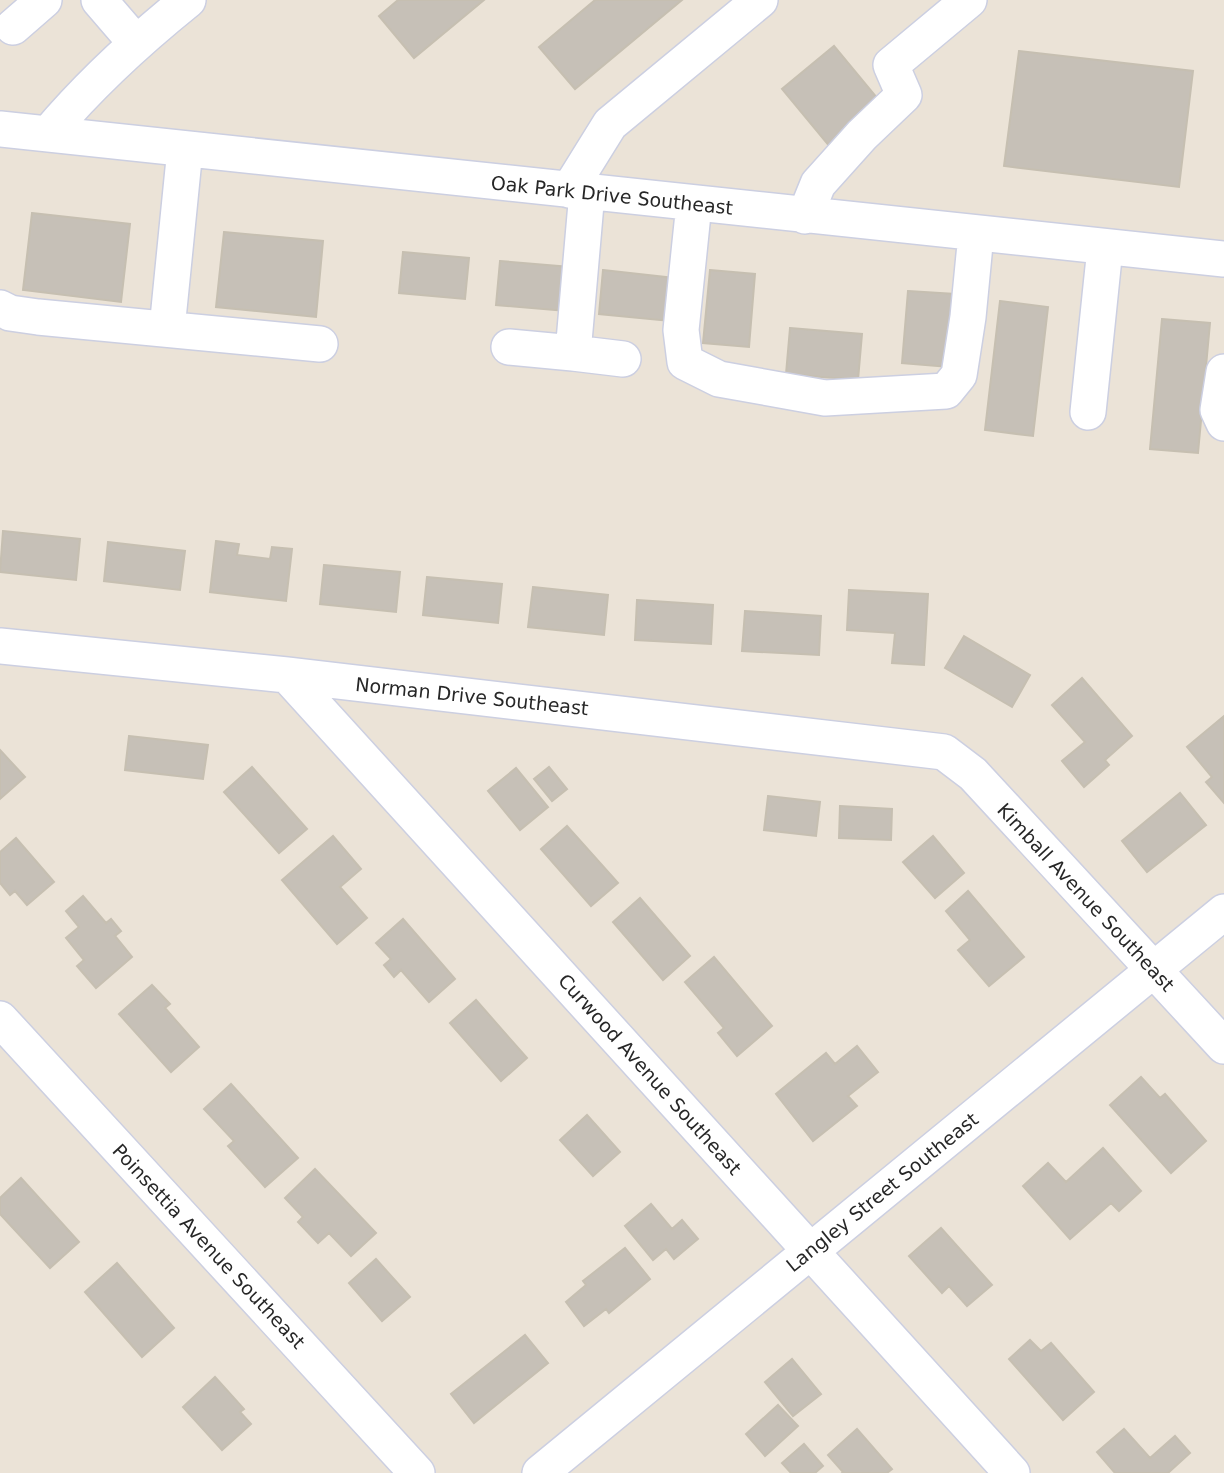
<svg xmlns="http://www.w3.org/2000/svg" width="1224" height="1473" viewBox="0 0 1224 1473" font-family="'DejaVu Sans',sans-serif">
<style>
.building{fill:#c6c0b7;stroke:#c6bfb1;stroke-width:2}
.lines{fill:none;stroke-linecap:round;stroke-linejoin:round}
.minor-casing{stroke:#cccfe1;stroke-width:38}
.minor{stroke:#fff;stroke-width:35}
.labels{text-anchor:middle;stroke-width:5;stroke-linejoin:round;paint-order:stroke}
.street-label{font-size:19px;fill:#272727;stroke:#fff}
</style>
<rect width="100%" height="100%" fill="#ebe3d7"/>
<path class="building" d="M398,0H484L414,58L379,16Z
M595,0H682L575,89L539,47Z
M834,46L883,105L831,148L782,89Z
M1019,51L1193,71L1179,187L1004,166Z
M32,213L130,224L121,302L23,290Z
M224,232L323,241L316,317L216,307Z
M403,252L469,258L465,299L399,293Z
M500,261L570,267L566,311L496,305Z
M603,270L674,278L670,321L599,314Z
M710,270L755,274L749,347L703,343Z
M908,291L955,294L949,367L902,363Z
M1000,301L1048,307L1033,436L985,430Z
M1162,319L1210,323L1198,453L1150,449Z
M790,328L862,334L858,380L786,374Z
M3,531L80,539L76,580L0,572Z
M216,541L239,544L237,555L270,559L272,547L292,549L286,601L210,592Z
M108,542L185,551L180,590L104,581Z
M324,565L400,572L396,612L320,604Z
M427,577L502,584L498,623L423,615Z
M533,587L608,595L604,635L528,627Z
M849,590L928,594L924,665L892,663L895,633L847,630Z
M637,600L713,605L711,644L635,640Z
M745,611L821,616L819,655L742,651Z
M964,636L1030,675L1012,707L945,668Z
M1082,678L1132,736L1105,760L1109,765L1084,787L1062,761L1085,742L1052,705Z
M1224,716V803L1206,782L1212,777L1187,747Z
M129,736L208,745L203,779L125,770Z
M0,750L25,777L0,799Z
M252,767L307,829L279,853L224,792Z
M549,767L567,789L552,801L534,779Z
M516,768L548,807L520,830L488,791Z
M1180,793L1206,825L1147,872L1122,841Z
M768,796L820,802L816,836L764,830Z
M840,806L892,809L891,840L839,838Z
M567,826L618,883L591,906L541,849Z
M333,836L361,869L340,887L367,918L337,944L282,880Z
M933,836L964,873L935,898L903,862Z
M16,838L54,882L27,905L15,891L10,895L0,883V852Z
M968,891L1024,957L989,986L958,950L970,940L946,911Z
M83,896L106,923L111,919L121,931L115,936L132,957L96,988L77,966L84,960L66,938L79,927L66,911Z
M640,898L690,956L663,980L613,922Z
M403,919L455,979L429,1002L401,970L394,977L384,965L391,959L376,943Z
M714,957L772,1026L737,1056L718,1033L724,1028L685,982Z
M152,985L170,1004L165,1008L199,1047L171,1072L119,1014Z
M476,1000L527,1058L501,1081L450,1023Z
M857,1046L878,1072L848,1096L857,1106L813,1141L776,1094L826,1053L835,1064Z
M1141,1077L1160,1098L1165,1094L1206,1141L1171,1173L1110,1105Z
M231,1084L298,1158L265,1187L228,1146L234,1141L204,1109Z
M587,1115L620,1152L593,1176L560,1140Z
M1103,1148L1141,1191L1119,1211L1111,1203L1070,1239L1023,1186L1048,1163L1066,1182Z
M315,1169L376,1233L351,1256L329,1233L318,1243L298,1222L303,1217L285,1198Z
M21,1178L79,1242L50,1268L0,1214V1198Z
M651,1204L672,1229L682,1220L698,1239L674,1259L666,1249L653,1260L625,1226Z
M941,1228L992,1285L967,1306L949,1286L942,1293L909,1256Z
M625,1248L650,1279L609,1313L606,1309L584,1326L566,1302L586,1285L583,1281Z
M376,1259L410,1297L382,1321L349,1283Z
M117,1263L174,1328L142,1357L85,1292Z
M525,1335L548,1363L474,1423L451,1394Z
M1030,1340L1041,1351L1051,1343L1094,1392L1063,1420L1009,1359Z
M792,1359L821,1394L793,1416L765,1382Z
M215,1377L244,1409L240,1412L251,1424L222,1450L183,1407Z
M778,1405L798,1426L765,1456L746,1434Z
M857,1429L892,1469L887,1473H842L843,1472L828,1455Z
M1124,1429L1150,1458L1175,1436L1190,1453L1168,1473H1115L1097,1452Z
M804,1444L823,1466L815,1473H791L782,1463Z"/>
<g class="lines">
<defs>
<path id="minor" d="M99,0L136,43
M13,27L44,0
M0,129L1224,259
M48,134C90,84 137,41 188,0
M569,190L610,124L760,0
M587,192L573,353L623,359
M694,204L681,330L685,362L719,379L825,398L946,391L959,375L968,317L976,234
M805,216L818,184L862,135L904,95L891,65L969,0
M0,308L10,313L38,317L320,344
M167,329L185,149
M509,347L573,353
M1224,372L1218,410L1224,423
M1088,412L1105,248
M0,646L287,675L944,752L973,774L1224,1046
M287,675L1012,1473
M0,1019L417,1473
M540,1473L1224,912"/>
</defs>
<use href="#minor" class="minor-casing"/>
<use href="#minor" class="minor"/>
</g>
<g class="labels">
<g class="street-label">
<text transform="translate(612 195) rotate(6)" y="7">Oak Park Drive Southeast</text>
<text transform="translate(472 696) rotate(6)" y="7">Norman Drive Southeast</text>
<text transform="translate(1086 897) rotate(47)" y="7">Kimball Avenue Southeast</text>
<text transform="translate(650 1074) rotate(48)" y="7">Curwood Avenue Southeast</text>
<text transform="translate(882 1192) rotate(-39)" y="7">Langley Street Southeast</text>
<text transform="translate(209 1246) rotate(47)" y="7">Poinsettia Avenue Southeast</text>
</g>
</g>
</svg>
